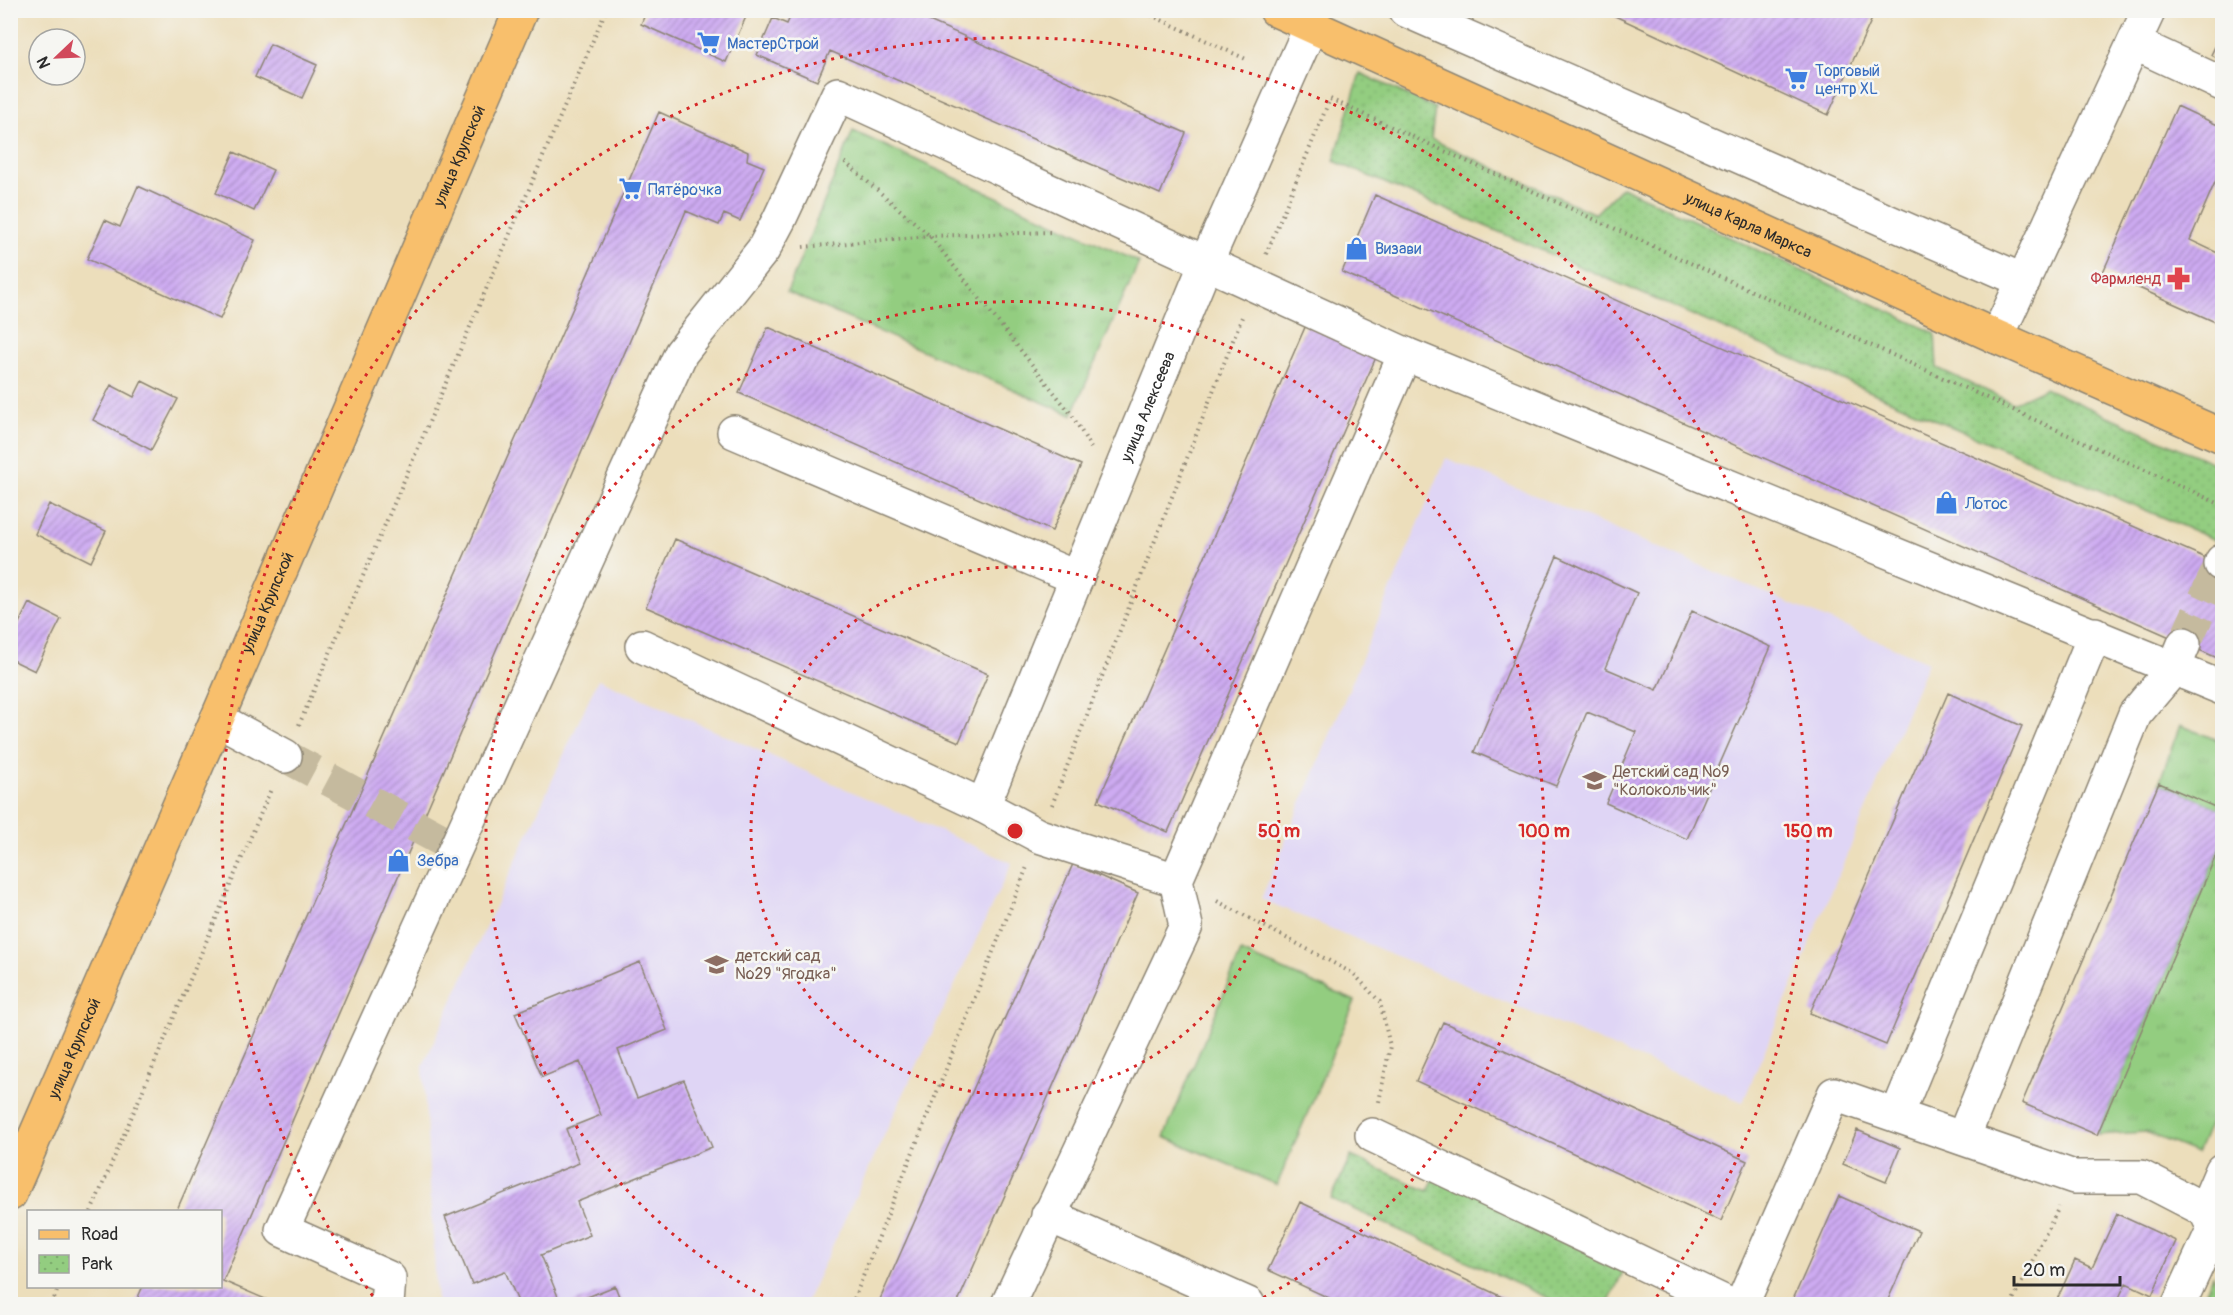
<svg xmlns="http://www.w3.org/2000/svg" width="2233" height="1315" viewBox="0 0 2233 1315" font-family="Pangolin,sans-serif">
<style>
.built{fill:#dfd5f5}
.grass{fill:url(#grass-tufts);stroke:#5f7c56;stroke-width:1.5}
.park{fill:url(#park-dots);stroke:#5f7c56;stroke-width:1.5}
.pitch{fill:#93cd80;stroke:#5f7c56;stroke-width:1.5}
.building{fill:url(#building-hatch)}
.lines{fill:none;stroke-linecap:round;stroke-linejoin:round}
.minor-tunnel{stroke:#c5ba9e;stroke-width:33;stroke-dasharray:33 16;stroke-linecap:butt}
.minor-casing{stroke:#8c8473;stroke-width:36}
.major-casing{stroke:#8c8473;stroke-width:36}
.path{stroke:#8c8473;stroke-width:4;stroke-dasharray:1.5 4.5;stroke-linecap:butt}
.minor{stroke:#fff;stroke-width:33}
.major{stroke:#f8bf6c;stroke-width:33}
.ring{fill:none;stroke:#d62828;stroke-width:3;stroke-dasharray:3 6}
.labels{text-anchor:middle;stroke-width:5;stroke-linejoin:round;paint-order:stroke}
.shop-label{font-size:16px;fill:#366cbe;stroke:#f6f6f2;text-anchor:start}
.street-label{font-size:16px;fill:#2b2b2b;stroke:#f6f6f2}
.health-label{font-size:16px;fill:#be3a42;stroke:#f6f6f2;text-anchor:end}
.education-label{font-size:16px;fill:#785e54;stroke:#f6f6f2;text-anchor:start}
.centre{fill:#d62828;stroke:#f6f6f2;stroke-width:3}
.ring-label{font-size:18px;text-anchor:middle;font-weight:bold;fill:#d62828;stroke:#f6f6f2;stroke-width:5;stroke-linejoin:round;paint-order:stroke}
</style>
<defs>
<pattern id="grass-tufts" width="24" height="20" patternUnits="userSpaceOnUse" patternTransform="scale(1.5)"><rect width="24" height="20" fill="#93cd80"/><path d="M3 7l-1-3M5 7V3M7 7l1-3M15 17l-1-3M17 17v-4M19 17l1-3" fill="none" stroke="#7fb06f"/></pattern>
<pattern id="park-dots" width="8" height="8" patternUnits="userSpaceOnUse" patternTransform="scale(1.5)"><rect width="8" height="8" fill="#93cd80"/><path d="M2 2h.1M6 6h.1" fill="none" stroke="#7fb06f" stroke-width="1.8" stroke-linecap="round"/></pattern>
<pattern id="building-hatch" width="6" height="6" patternUnits="userSpaceOnUse" patternTransform="scale(1.5)"><rect width="6" height="6" fill="#ceabf2"/><path d="M-1 1l2-2M0 6l6-6M5 7l2-2" fill="none" stroke="#a78bc4"/></pattern>
</defs>
<rect width="100%" height="100%" fill="#f6f6f2"/>
<filter id="ink" filterUnits="userSpaceOnUse"><feTurbulence type="fractalNoise" baseFrequency=".0167" numOctaves="2"/><feDisplacementMap in="SourceGraphic" scale="12" xChannelSelector="R" yChannelSelector="G"/><feConvolveMatrix kernelMatrix="1 2 1 2 8 2 1 2 1" color-interpolation-filters="sRGB"/></filter>
<filter id="wash" filterUnits="userSpaceOnUse"><feTurbulence type="fractalNoise" baseFrequency=".008" numOctaves="4" result="noise"/><feDisplacementMap in="SourceGraphic" scale="24" xChannelSelector="R" yChannelSelector="G"/><feGaussianBlur stdDeviation="1.35" result="paint"/><feColorMatrix in="noise" values="0 0 0 0 0 0 0 0 0 0 0 0 0 0 0 0 0 1.4 0 .05"/><feComposite in="paint" operator="in"/></filter>
<g filter="url(#wash)">
<rect width="100%" height="100%" fill="#ecdebb"/>
<path class="built" d="M1446,458L1928,662L1743,1102L1261,899Z
M598,679L1012,863L805,1304H437L423,1066Z"/>
<path class="grass" d="M853,131L1139,262L1072,415L787,292Z
M2180,725L2222,742V810L2159,783Z
M2222,841V1094L2197,1153L2145,1132L2097,1135Z"/>
<path class="park" d="M1360,73L1435,108L1431,139L1595,214L1622,187L1935,333L1937,368L2013,403L2045,388L2222,467V543L1334,161Z
M1445,1155L1636,1243L1608,1304H1561L1331,1199L1351,1156L1428,1191Z
M2213,1275L2222,1295V1304H2201Z"/>
<path class="pitch" d="M1241,952L1355,1001L1277,1185L1164,1137Z"/>
<g id="blocks">
<path class="building" d="M647,10H749L726,62L641,24Z
M793,10H904L1186,133L1160,194L830,51L817,81L757,55L773,18L787,24Z
M1602,10H1876L1828,115Z
M2222,32V60L2211,55Z
M270,44L317,65L302,98L255,77Z
M2177,106L2222,127V166L2190,240L2222,255V325L2103,272Z
M659,112L748,152L747,160L764,167L740,221L724,214L719,225L686,211L223,1281L277,1304H135L143,1286H220V1212H176Z
M234,152L273,170L254,211L216,193Z
M138,186L255,240L220,319L87,259L105,220L120,227Z
M1375,195L2222,565V660L1342,272Z
M1306,325L1377,355L1168,832L1098,801Z
M768,327L1081,465L1052,531L739,393Z
M142,381L178,399L151,450L93,420L111,385L134,397Z
M49,504L106,531L91,562L35,534Z
M675,539L988,674L959,742L646,607Z
M1557,556L1637,593L1605,668L1657,690L1692,611L1771,647L1687,839L1606,803L1636,732L1587,712L1556,786L1474,752Z
M29,603L61,619L35,671L10,659V624L17,627Z
M1948,693L2022,726L1886,1045L1810,1013Z
M2159,783L2222,810V841L2097,1135L2022,1103Z
M1073,864L1138,893L957,1304H878Z
M640,962L667,1030L618,1050L637,1098L684,1080L712,1147L577,1202L590,1235L541,1255L561,1304H519L505,1271L472,1284L445,1217L579,1163L566,1129L601,1115L580,1062L542,1077L515,1013Z
M1443,1022L1747,1161L1721,1221L1416,1081Z
M1857,1130L1900,1148L1886,1182L1843,1164Z
M1839,1196L1919,1231L1886,1304H1791Z
M1300,1202L1517,1304H1342L1268,1270Z
M2117,1214L2176,1241L2152,1295L2126,1283L2116,1304H2055L2075,1260L2092,1268Z
M615,1286L622,1304H570Z"/>
</g>
</g>
<g filter="url(#ink)">
<use href="#blocks" fill-opacity="0" stroke="#8c8473" stroke-width="1.5"/>
<g class="lines">
<path class="minor-tunnel" d="M2184,644L2221,564
M285,756L455,847"/>
<defs>
<g id="minor">
<path d="M1405,10L2024,281"/>
<path d="M2134,43L2222,84"/>
<path d="M1997,337L2149,10"/>
<path d="M734,432L1077,578"/>
<path d="M2221,564L2222,561"/>
<path d="M642,646L983,806L1039,836L1176,880L1186,926L1008,1304"/>
<path d="M217,719L285,756"/>
<path id="s1" d="M983,806L1206,263L1311,26"/>
<path d="M1176,880L1405,354"/>
<path d="M1897,1115L2095,634"/>
<path d="M1372,1135L1728,1304"/>
<path d="M1963,1138L2135,714L2174,668L2184,644"/>
<path d="M1048,1215L1248,1304"/>
<path d="M2215,1230L2205,1210L2222,1170"/>
<path d="M387,1304L389,1278L282,1230L681,353L763,250L779,220L838,94L1405,354L2222,688"/>
<path d="M1742,1304L1834,1094L2074,1177H2141L2205,1210"/>
<path d="M2179,1304L2214,1228"/>
</g>
<g id="major">
<path id="s2" d="M1276,10L1997,337L2222,436"/>
<path id="s3" d="M10,1194L217,719L521,10"/>
</g>
</defs>
<use href="#minor" class="minor-casing"/>
<use href="#major" class="major-casing"/>
<path class="path" d="M1140,10L1248,60
M845,162L930,236L1072,415L1091,448
M803,247L930,236L1053,232
M1266,254L1330,99L2222,505
M299,725L606,10
M1052,805L1242,317
M1217,901L1354,974L1380,1002L1390,1046L1379,1102
M91,1212L272,787
M52,1304L59,1286
M852,1304L1027,867
M2011,1304L2059,1207"/>
<use href="#minor" class="minor"/>
<use href="#major" class="major"/>
</g>
</g>
<g class="ring">
<circle cx="1015" cy="831" r="264"/>
<path d="M779 1304A529 529 0 1 1 1251 1304"/>
<path d="M378 1303A793 793 0 1 1 1652 1303"/>
</g>
<defs>
<symbol id="supermarket-bare" viewBox="-9 -9 18 18"><path d="M-6-5.5h2.5l.6 2H6L4.5 2H-2.5L-4.4-4H-6ZM-1.5 3.2a1.3 1.3 0 1 0 .1 0ZM3 3.2a1.3 1.3 0 1 0 .1 0Z" fill="#3f7fe0" stroke="#f6f6f2" stroke-width="2.5" paint-order="stroke"/></symbol>
<symbol id="shop-bare" viewBox="-9 -9 18 18"><path d="M-5-2.5h2.3a2.7 3.5 0 0 1 5.4 0H5L5.5 6h-11ZM-1.5-2.5h3a1.5 2.3 0 0 0-3 0Z" fill="#3f7fe0" stroke="#f6f6f2" stroke-width="2.5" paint-order="stroke"/></symbol>
<symbol id="pharmacy-bare" viewBox="-9 -9 18 18"><path d="M-2-6h4v4h4v4h-4v4h-4v-4h-4v-4h4Z" fill="#e0444e" stroke="#f6f6f2" stroke-width="2.5" paint-order="stroke"/></symbol>
<symbol id="school-bare" viewBox="-9 -9 18 18"><path d="M0-5L7-2L0 1L-7-2ZM-4 1L0 2.5L4 1V4Q0 6-4 4Z" fill="#8d6e63" stroke="#f6f6f2" stroke-width="2.5" paint-order="stroke"/></symbol>
</defs>
<g fill-rule="evenodd">
<use href="#supermarket-bare" x="692" y="26" width="33" height="33"/>
<use href="#supermarket-bare" x="1780" y="62" width="33" height="33"/>
<use href="#supermarket-bare" x="614" y="172" width="33" height="33"/>
<use href="#shop-bare" x="1340" y="232" width="33" height="33"/>
<use href="#pharmacy-bare" x="2162" y="262" width="33" height="33"/>
<use href="#shop-bare" x="1930" y="486" width="33" height="33"/>
<use href="#school-bare" x="1578" y="764" width="33" height="33"/>
<use href="#shop-bare" x="382" y="844" width="33" height="33"/>
<use href="#school-bare" x="700" y="948" width="33" height="33"/>
</g>
<g class="labels">
<g class="shop-label">
<text x="727" y="49">МастерСтрой</text>
<text x="1815" y="76">Торговый<tspan x="1815" dy="18">центр XL</tspan></text>
<text x="648" y="195">Пятёрочка</text>
<text x="1375" y="254">Визави</text>
<text x="1965" y="509">Лотос</text>
<text x="417" y="866">Зебра</text>
</g>
<g class="street-label">
<text dy="6" stroke="none"><textPath href="#s3" startOffset="1131">улица Крупской</textPath></text>
<text dy="6" stroke="none"><textPath href="#s2" startOffset="519">улица Карла Маркса</textPath></text>
<text dy="6" stroke="none"><textPath href="#s1" startOffset="432">улица Алексеева</textPath></text>
<text dy="6" stroke="none"><textPath href="#s3" startOffset="645">улица Крупской</textPath></text>
<text dy="6" stroke="none"><textPath href="#s3" startOffset="159">улица Крупской</textPath></text>
</g>
<g class="health-label">
<text x="2161" y="284">Фармленд</text>
</g>
<g class="education-label">
<text x="1613" y="777">Детский сад №9<tspan x="1613" dy="18">"Колокольчик"</tspan></text>
<text x="735" y="961">детский сад<tspan x="735" dy="18">№29 "Ягодка"</tspan></text>
</g>
</g>
<circle cx="1015" cy="831" r="9" class="centre"/>
<g class="ring-label">
<text x="1279" y="837">50 m</text>
<text x="1544" y="837">100 m</text>
<text x="1808" y="837">150 m</text>
</g>
<rect width="2233" height="1315" fill="none" stroke="#f6f6f2" stroke-width="36"/>
<rect x="27" y="1210" width="195" height="78" fill="#f6f6f2" stroke="#a5a5a2" stroke-width="1.5"/>
<rect x="39" y="1230" width="30" height="9" fill="#f8bf6c" stroke="#a5a5a2" stroke-width="1.5"/>
<text x="81" y="1240" font-size="18" fill="#2b2b2b">Road</text>
<rect x="39" y="1255" width="30" height="18" fill="url(#park-dots)" stroke="#a5a5a2" stroke-width="1.5"/>
<text x="81" y="1270" font-size="18" fill="#2b2b2b">Park</text>
<g transform="translate(57 57) rotate(247)"><circle r="28" fill="#f6f6f2" stroke="#a5a5a2" stroke-width="1.5"/>
<path d="M0-4.5L10 22L0 15L-10 22Z" fill="#d1495b"/>
<text y="-9" font-size="16" font-weight="bold" text-anchor="middle" fill="#2b2b2b">N</text>
</g>
<path d="M2014 1276v9h106v-9" fill="none" stroke="#2b2b2b" stroke-width="3"/>
<text x="2023" y="1276" font-size="18" fill="#2b2b2b" stroke="#f6f6f2" stroke-width="4.5" paint-order="stroke">20 m</text>
</svg>
